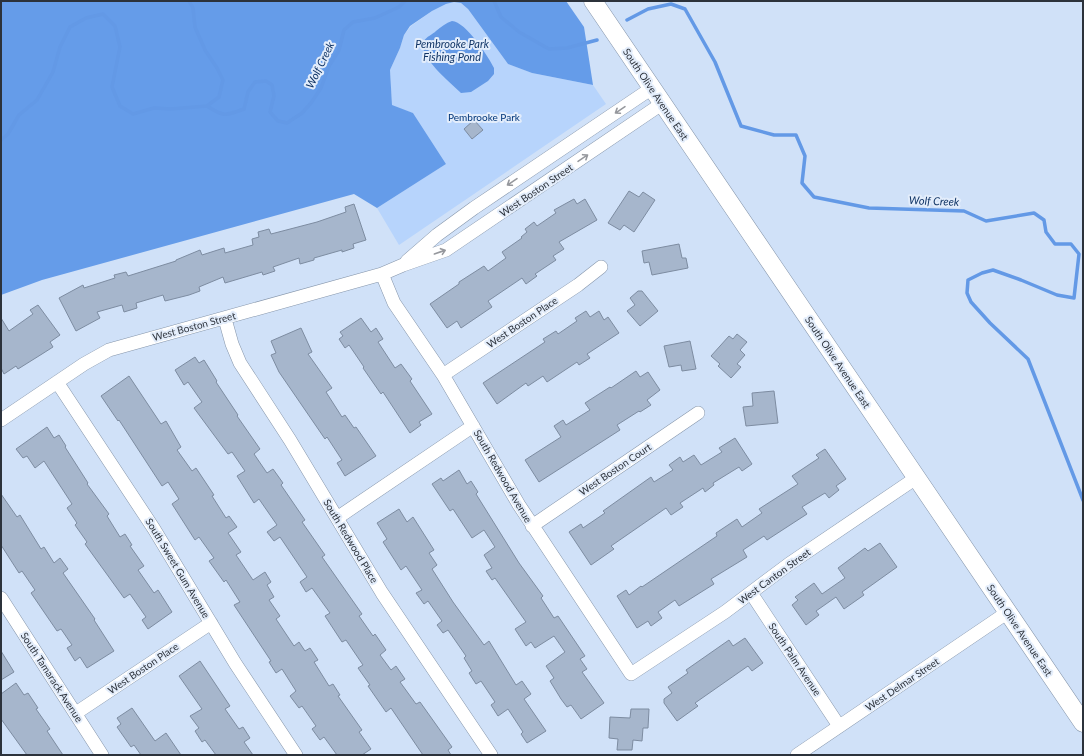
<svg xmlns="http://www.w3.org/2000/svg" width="1084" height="756" viewBox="0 0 1084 756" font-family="Lato,sans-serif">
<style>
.green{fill:#b7d4fc}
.forest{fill:#659ce9}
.water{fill:#6399e6}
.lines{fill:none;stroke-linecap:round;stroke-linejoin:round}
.stream{stroke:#6399e6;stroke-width:3.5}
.building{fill:#a6b6cc;stroke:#7d8ca1}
.street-casing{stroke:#8696ab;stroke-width:14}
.secondary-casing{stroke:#8696ab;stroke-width:19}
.street{stroke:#fff;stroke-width:13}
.secondary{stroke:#fff;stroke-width:18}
.oneway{stroke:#96989d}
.labels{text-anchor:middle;stroke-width:4;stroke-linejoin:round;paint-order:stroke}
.street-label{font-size:10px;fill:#2c323b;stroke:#e3edfb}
.park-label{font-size:10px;fill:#003679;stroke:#e3edfb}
.water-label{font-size:11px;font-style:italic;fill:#113566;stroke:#e3edfb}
</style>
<rect width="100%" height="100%" fill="#d0e1f8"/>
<path class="green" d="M454,2L461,3L468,9L508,64L532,73L593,85L606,104L399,245L377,208L446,164L413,113L392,106L390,70L400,48L404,35L411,26L432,11L446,4Z"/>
<path class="forest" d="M1,1H566L584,27L593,85L532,73L508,64L468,9L461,3L454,2L446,4L432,11L410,26L404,35L400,48L390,70L392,105L413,113L446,164L377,208L354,194L42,280L1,295Z"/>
<path class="water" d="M452,21C466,22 488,56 494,68V74L488,81L471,92L461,93C452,84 416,55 424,41C426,37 433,34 436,31C441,27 446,23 452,21Z"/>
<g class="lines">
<path class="stream" d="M494,1L501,17L519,32L549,49L567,48L597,40
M627,20L648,9L671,4L685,9L715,62L741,126L774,135H796L805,156L802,183L814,197L869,208L964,211L986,221L1034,213L1044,220L1046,232L1055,244H1071L1079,254L1074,298L1057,295L1021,280L993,270L982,273L968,280L967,293L971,302L990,323L1028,359L1083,500
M207,106C223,117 226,116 244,109L248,92L255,82L266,81L272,85L274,96L270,112L278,121L287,123L302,113L311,103L321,88L329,66L339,50L344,30L353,22L375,18L399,7L405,1
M1,140L8,134L19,115L37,100L53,72L60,47L70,27L86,18L103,14L115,26L120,47L112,87L120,106L133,114L154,108L171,109L207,106L219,97L223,80L217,68L205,50L195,27L193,8L189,1"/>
</g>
<path class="building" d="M474,120L483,130L472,139L464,129Z
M629,191L639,197L643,192L655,200L634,232L624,225L620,230L608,223Z
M574,199L577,204L585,199L597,220L559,242L564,249L553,256L556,260L535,274L537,276L526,284L522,278L488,301L492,307L461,328L457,321L447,328L430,304L459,284V282L484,266L488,271L506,258L502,252L522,238L521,237L527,232L525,229L534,222L537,226L556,213L554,210Z
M354,204L366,240L353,244L354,248L342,252V250L314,258V260L300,264L299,258L273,267L275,271L263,275L262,272L225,283L223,277L199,287L200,291L189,295L165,301L163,295L136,303L137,308L124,312L122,305L97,312L100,318L76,331L59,298L83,285L84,288L115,278L114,275L126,272L128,276L176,261V260L200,250L202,255L224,248L225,253L253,245L252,239L259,237L258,232L269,229L271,234L317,222L346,212L345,207Z
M679,244L682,258H686L688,268L652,275L649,262L644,263L642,251Z
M638,291H642L658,311L640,326L627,311L635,305L630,298Z
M38,305L60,335L50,342L53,347L42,354L18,369L16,366L4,374L1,368V318L9,331L33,314L30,310Z
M586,311L590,317L599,311L604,320L608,317L619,333L587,354L590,358L579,365L577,362L547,382L543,376L528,386L526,383L497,404L483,383L545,342L543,339L556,331L558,334L577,321L575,318Z
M361,318L371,332L376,328L383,339L378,342L395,368L401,364L412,379L410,381L432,414L419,422L421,425L410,433L383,392L381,394L363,368L364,367L349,345L345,348L339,339L343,336L340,332Z
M301,328L312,352L308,354L332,388L326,392L342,417L345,415L354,428L356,427L376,456L345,476L337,463L342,460L327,437L325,439L279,372L271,355L276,353L271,341Z
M737,334L747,342L740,350L745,355L737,364L741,367L731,378L718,366L720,364L711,356L729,336L733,339Z
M690,341L696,369L682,371L681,365L669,367L664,346Z
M195,357L199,363L204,360L217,381L216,382L238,415L237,416L260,449L254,454L267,473L273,469L283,483L281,485L305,520L302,522L325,555L322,557L362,614L359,616L373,636L375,634L386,650L380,655L391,670L396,666L405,679L400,682L416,704L420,702L452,747L448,750L451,755H423L391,708L386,712L368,686L370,685L358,668L363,665L346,640L342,642L325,616L330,613L312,588L306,592L300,582L307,577L280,537L274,541L267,532L277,525L259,499L254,503L237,476L245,471L232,452L228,454L194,408L202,402L188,382L184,385L175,370Z
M636,371L640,377L648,372L660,390L647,400L651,405L640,412L639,411L617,425L620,430L539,482L525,460L561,437L554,426L563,420L566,425L590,410L585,403L610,387L611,388Z
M129,376L161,424L166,421L181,447L177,450L192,471L196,468L214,495L212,496L226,518L229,516L237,527L228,533L241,552L236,555L253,580L265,572L271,582L267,585L274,597L269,600L280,616L276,619L294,646L299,642L305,651L310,648L318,660L314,662L329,686L333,684L340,695L338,696L362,730L359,732L371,749L362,755H337L324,737L320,740L312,729L316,726L302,706L299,708L290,696L296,691L282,669L276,673L269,662L271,661L234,605L240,602L226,580L224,582L209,561L214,558L199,537L195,540L172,504L179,499L168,482L162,486L119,420L118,421L101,396Z
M774,391L778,423L746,426L743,407L753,406L752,393Z
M47,427L54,438L59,435L66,446L65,447L88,483L87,484L109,514L107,516L120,537L125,534L132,545L130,546L144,566L138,570L154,593L158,590L172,612L148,629L142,620L146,617L130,594L124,598L85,544L87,542L75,525L77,523L67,508L72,504L44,461L35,468L27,456L23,458L16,449Z
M735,438L752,464L742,471L739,467L713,483L714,485L705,492L703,488L680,503L683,507L671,515L666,508L611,546L614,549L591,565L569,532L581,524L583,528L605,513L603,511L651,477L654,482L673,470L669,465L680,457L683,462L694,455L701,465L722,452L719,448Z
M825,449L846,479L836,486L839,490L829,498L825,493L802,507L807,514L767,540L764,536L743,550L747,557L711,579L714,584L679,606L675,600L658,612L662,618L651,626L648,621L637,628L617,596L626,590L629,595L641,586L642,587L717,536L716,533L737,519L742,527L762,513L759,509L798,484L792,476L819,458L816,455Z
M459,470L467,484L471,481L478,492L476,494L519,563L543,596L541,598L554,618L558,616L585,656L580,659L587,669L582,672L604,703L581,719L571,705L567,707L561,699L550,681L554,678L546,666L565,652L554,636L535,648L531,642L526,646L515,629L526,622L495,578L492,580L486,571L492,568L484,555L495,547L484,530L472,538L453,509L450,511L432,484L441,478L443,481Z
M1,494L17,517L20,515L41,549L44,547L54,563L60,558L68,569L63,573L95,619L94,620L114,651L87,668L80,657L75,661L67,648L72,645L61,629L57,631L31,593L35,590L22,571L19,573L1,545Z
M399,509L407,522L413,517L434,550L429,553L437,565L432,569L453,602L484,645L489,641L516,685L522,681L531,694L524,699L546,731L527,743L521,734L523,732L508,709L498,716L491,705L495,702L481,681L476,684L469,673L472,671L464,658L466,656L448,630L443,633L437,625L442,621L428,601L424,604L416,593L422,590L406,566L401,570L383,542L387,539L377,523Z
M880,543L897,567L862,592L864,595L844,609L836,597L816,611L819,615L806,625L792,605L798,600L795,597L814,583L822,594L845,578L838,568L865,548L868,551Z
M745,638L763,663L752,671L748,666L695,703L698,706L677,721L664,703V699L672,693L668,687L688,673L686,670L729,640L733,646Z
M1,651L14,672L1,680Z
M200,661L230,706L225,709L239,729L243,727L250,738L244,742L253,755H216L205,740L202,742L195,731L199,728L190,716L202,709L179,676Z
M16,683L24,695L28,693L38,708L36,709L50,729L47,731L63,755H27L1,719V694Z
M132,708L155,741L166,733L181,755H141L134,745L131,747L117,727L121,724L117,718Z
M631,709H649L648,728H643L642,741L633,740L632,750H617L618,739L609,738L610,717L630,718Z"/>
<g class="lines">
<defs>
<path id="street" d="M407,261L437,235L474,208L652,88
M382,274L394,303L443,375L519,505L631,674L725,612L789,564L916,478
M225,319L232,344L240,363L290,440L382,593L491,755
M443,375L578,285L601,267
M57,382L154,529L235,663L296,755
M1,420L84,364L109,350L382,274L403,265L446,250L663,103
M337,518L473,426
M532,526L698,413
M751,593L839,726
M1,598L102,755
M76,713L211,623
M797,755L1008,612"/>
<path id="secondary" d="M593,1L1083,723"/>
</defs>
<use href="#street" class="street-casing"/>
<use href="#secondary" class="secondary-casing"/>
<use href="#street" class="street"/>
<use href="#secondary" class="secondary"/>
</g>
<defs><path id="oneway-shaft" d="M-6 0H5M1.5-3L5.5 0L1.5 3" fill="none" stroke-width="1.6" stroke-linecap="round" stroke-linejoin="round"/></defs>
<g class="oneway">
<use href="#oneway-shaft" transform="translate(620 110) rotate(146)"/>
<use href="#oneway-shaft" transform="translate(583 158) rotate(-34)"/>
<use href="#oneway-shaft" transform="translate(512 182) rotate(146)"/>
<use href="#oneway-shaft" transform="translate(440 252) rotate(-19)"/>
</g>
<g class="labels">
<g class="street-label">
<text transform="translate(656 94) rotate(56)" y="4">South Olive Avenue East</text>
<text transform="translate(536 190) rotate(-34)" y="4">West Boston Street</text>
<text transform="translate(522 322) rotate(-34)" y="4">West Boston Place</text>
<text transform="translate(194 326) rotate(-15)" y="4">West Boston Street</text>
<text transform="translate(838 362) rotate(56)" y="4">South Olive Avenue East</text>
<text transform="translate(615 469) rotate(-34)" y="4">West Boston Court</text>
<text transform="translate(503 476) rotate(60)" y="4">South Redwood Avenue</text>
<text transform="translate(351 541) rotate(59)" y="4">South Redwood Place</text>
<text transform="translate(178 568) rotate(59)" y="4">South Sweet Gum Avenue</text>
<text transform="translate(774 576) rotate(-36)" y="4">West Canton Street</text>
<text transform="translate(1020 630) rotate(56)" y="4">South Olive Avenue East</text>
<text transform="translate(795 659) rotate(56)" y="4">South Palm Avenue</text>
<text transform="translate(143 668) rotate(-34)" y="4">West Boston Place</text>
<text transform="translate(52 677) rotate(57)" y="4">South Tamarack Avenue</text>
<text transform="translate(902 684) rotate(-34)" y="4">West Delmar Street</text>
</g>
<g class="park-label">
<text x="484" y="121">Pembrooke Park</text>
</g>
<g class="water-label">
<text x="452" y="48">Pembrooke Park<tspan x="452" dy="13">Fishing Pond</tspan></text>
<text transform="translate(320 65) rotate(-64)" y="4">Wolf Creek</text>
<text transform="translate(934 201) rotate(2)" y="4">Wolf Creek</text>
</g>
</g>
<rect width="1084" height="756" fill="none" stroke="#2c323b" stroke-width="4"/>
</svg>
